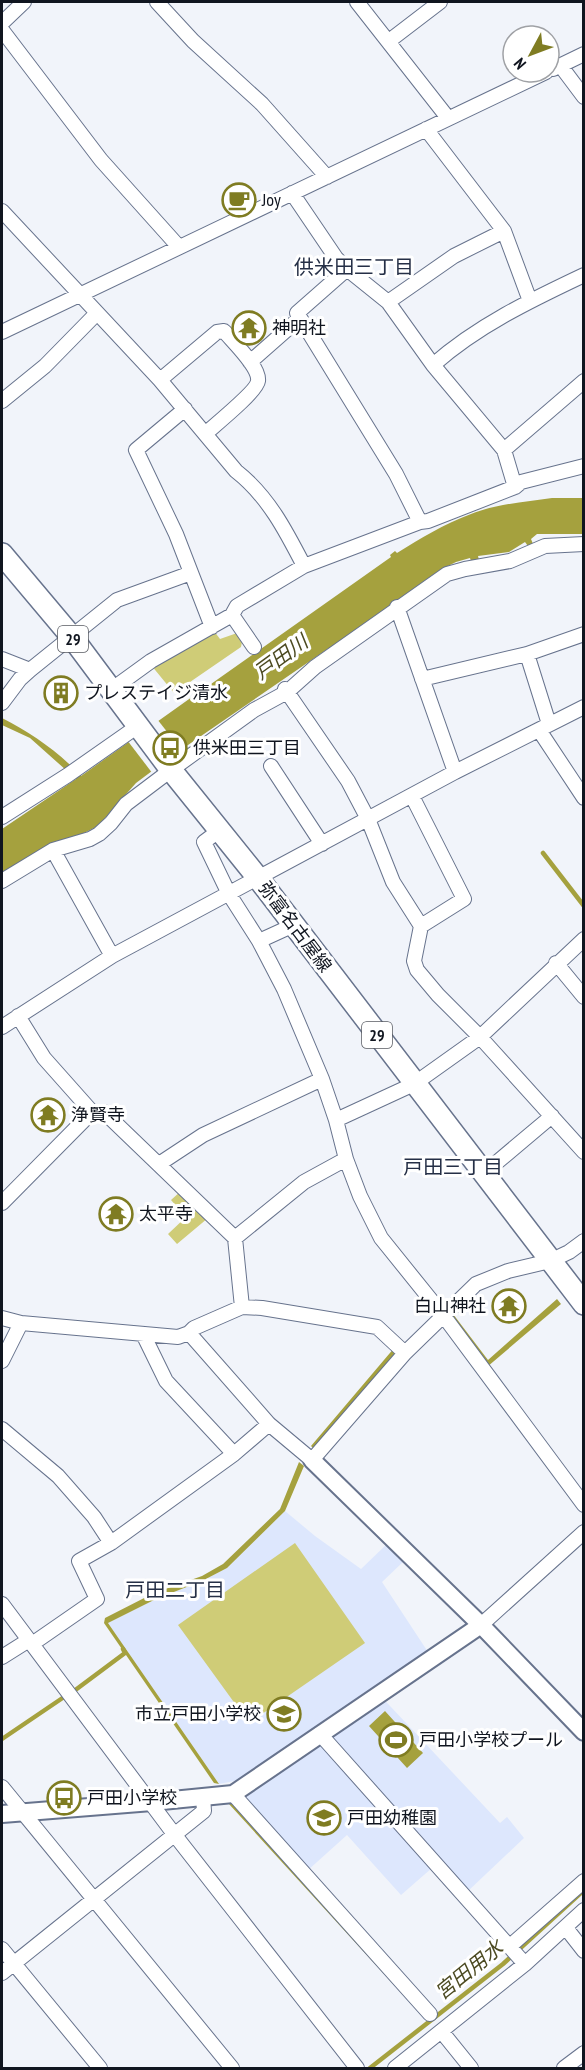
<svg xmlns="http://www.w3.org/2000/svg" width="585" height="2070" viewBox="0 0 585 2070" font-family="'PT Sans Narrow','Noto Sans JP',sans-serif">
<style>
.built{fill:#dde7fd}
.green{fill:#cfcc77}
.water{fill:#a5a13e}
.pier{fill:#f1f4fa}
.lines{fill:none;stroke-linecap:round;stroke-linejoin:round}
.stream{stroke:#a5a13e;stroke-width:4.5}
.minor-casing{stroke:#67738d;stroke-width:16}
.tertiary-casing{stroke:#67738d;stroke-width:20}
.primary-casing{stroke:#67738d;stroke-width:24}
.minor{stroke:#fff;stroke-width:14}
.tertiary{stroke:#fff;stroke-width:16}
.primary{stroke:#fff;stroke-width:21}
.labels{text-anchor:middle;stroke-width:6;stroke-linejoin:round;paint-order:stroke}
.shield{fill:#fff;stroke:#585b62;stroke-width:1.5}
.shield-label{font-size:16px;font-weight:bold;fill:#10151f}
.poi-label{font-size:18px;fill:#10151f;stroke:#fff;text-anchor:start}
.street-label{font-size:18px;fill:#10151f;stroke:#fff}
.neighbourhood-label{font-size:20px;fill:#252f46;stroke:#fff}
.water-label{font-size:20px;font-style:italic;fill:#4c4a21;stroke:#fff}
</style>
<rect width="100%" height="100%" fill="#f1f4fa"/>
<path class="built" d="M285,1511L315,1536L361,1569L387,1544L403,1562L382,1582L428,1652L375,1690L500,1823L507,1817L524,1838L467,1892L319,1727L239,1780L219,1784L108,1623L156,1599L202,1581L227,1568Z
M320,1745L327,1748L432,1868L401,1895L347,1835L307,1871L245,1802L246,1796Z"/>
<path class="green" d="M214,631L220,639L240,632L243,637L241,647L174,693L151,665Z
M181,1191L208,1218L177,1244L168,1234L186,1217L171,1200Z
M295,1543L365,1643L249,1723L178,1625Z"/>
<path class="water" d="M552,498H583V534H537L531,539L533,544L528,546L525,542L509,552L478,556L479,560L471,561L470,558L456,562L440,570L335,644L336,647L331,650L329,648L172,756L136,783L98,826L82,834L50,844L2,873V829L76,779L30,738L2,725V718C31,733 58,751 81,776L206,687L205,685L209,682L211,684L391,557L390,555L395,551L397,553C421,538 444,524 471,514C496,504 525,502 552,498Z
M557,1299L561,1304L487,1367L450,1316L453,1314L488,1360Z
M395,1347L398,1351L314,1449L311,1446Z
M299,1462L304,1466L285,1511L227,1568L202,1581L156,1599L108,1623L219,1784L214,1783L104,1623L105,1618L154,1593L202,1576L223,1564L280,1509Z
M385,1711L423,1753L407,1768L369,1726Z
M229,1804H232L429,2019L426,2020Z"/>
<path class="pier" d="M157,719L183,752L153,774L127,740Z"/>
<g class="lines">
<path class="stream" d="M543,853L584,906
M74,1691L125,1653L123,1649
M2,1739L64,1697
M370,2068L503,1964L584,1890"/>
<defs>
<path id="minor" d="M157,2L193,41L262,104L327,177
M357,2L448,118
M2,23L24,2
M2,30L101,160L179,247
M389,41L440,2
M560,65L584,97
M553,69L584,54
M426,129L504,231L530,301
M292,193L336,258L347,269
M2,211L160,380L236,471C268,496 286,531 304,566
M388,302L454,256L504,231
M2,332L546,72
M250,362L300,318
M433,365C477,326 531,300 584,275
M160,380L217,332L224,331C233,342 260,367 258,381C257,391 215,425 205,434
M2,401L45,366L97,313
M185,409L136,450L176,534L212,627
M504,450L584,381
M420,522L396,474L297,313L347,269L388,302L433,365L504,450L515,487
M397,607L455,772
M232,615L254,647
M527,654L549,724
M2,659L30,670L117,600L191,573
M422,679L527,654L584,634
M285,689L348,781L368,819L393,882L421,926
M111,690L151,661L232,615L237,606L304,566L420,522L428,521L515,487L521,482L584,466
M2,703L20,679L30,670
M539,730L584,798
M271,766L322,844
M412,796L464,899L421,926L414,961L417,970L438,995L480,1037L584,1152
M2,817L68,775L138,726
M220,830L204,842L229,894L259,941L284,989L322,1079L336,1120L346,1159L360,1196L381,1238L443,1315L584,1505
M53,850L112,956
M2,881L53,850L90,839L99,834L111,823L126,804L171,770L254,710L287,692L315,667L447,574L465,569L510,561L545,546L584,544
M259,941L294,925
M556,963L584,997
M18,1016L44,1058L92,1112H104L235,1238L242,1307
M2,1027L112,956L455,772L584,707
M336,1120L414,1084L480,1037L584,939
M159,1164L203,1135L322,1079
M483,1174L552,1116
M2,1203L92,1112
M235,1238L304,1182L346,1159
M2,1318L21,1323L178,1337L189,1333L194,1328L242,1307L262,1308L377,1327L405,1353
M189,1333L269,1424L312,1460L405,1353L476,1284L508,1271L550,1261L569,1252L584,1241
M143,1334L166,1381L234,1454
M2,1361L21,1323
M2,1429L58,1476L94,1517L111,1543L234,1454L269,1424
M2,1604L174,1834L357,2068
M481,1625L584,1532
M32,1644L97,1599L79,1561L111,1543
M2,1657L29,1640
M320,1734L525,1964
M2,1787L232,2068
M233,1794L430,2014
M566,1928L584,1951
M509,1947L584,1881
M2,1949L100,2068
M2,1973L204,1811L203,1797
M442,2032L471,2068
M395,2068L525,1964L584,1910
M564,2068L584,2053"/>
<path id="tertiary" d="M312,1460L481,1625L584,1732
M2,1814L152,1802L233,1794L481,1625"/>
<path id="primary" d="M2,554L71,636L171,770L258,878L584,1304"/>
</defs>
<use href="#minor" class="minor-casing"/>
<use href="#tertiary" class="tertiary-casing"/>
<use href="#primary" class="primary-casing"/>
<use href="#minor" class="minor"/>
<use href="#tertiary" class="tertiary"/>
<use href="#primary" class="primary"/>
</g>
<defs>
<symbol id="cafe-ring" viewBox="-11 -11 22 22"><circle r="9.5" fill="#fff" stroke="#7f7c22" stroke-width="1.5"/><path d="M-5.5-4.5H6V0H3Q3 3.5 0 3.5H-2.5Q-5.5 3.5-5.5 0ZM3-3.2v2h1.7v-2ZM-6 4.5H4V6H-6Z" fill="#7f7c22"/></symbol>
<symbol id="temple-ring" viewBox="-11 -11 22 22"><circle r="9.5" fill="#fff" stroke="#7f7c22" stroke-width="1.5"/><path d="M0-6L5-2H3V0L6.5 2.5H4V6H1.5V3h-3V6H-4V2.5H-6.5L-3 0V-2H-5Z" fill="#7f7c22"/></symbol>
<symbol id="building-ring" viewBox="-11 -11 22 22"><circle r="9.5" fill="#fff" stroke="#7f7c22" stroke-width="1.5"/><path d="M-4-6H4V6H1V3H-1V6H-4ZM-2.5-4.3h1.7v1.8h-1.7ZM.8-4.3h1.7v1.8H.8ZM-2.5-1h1.7V.8h-1.7ZM.8-1h1.7V.8H.8Z" fill="#7f7c22"/></symbol>
<symbol id="bus-ring" viewBox="-11 -11 22 22"><circle r="9.5" fill="#fff" stroke="#7f7c22" stroke-width="1.5"/><path d="M-5-6H5V4H4V6H2V4H-2V6H-4V4H-5ZM-3.5-4V0h7V-4ZM-3.5 1.2v1.5H-2V1.2ZM2 1.2v1.5H3.5V1.2Z" fill="#7f7c22"/></symbol>
<symbol id="school-ring" viewBox="-11 -11 22 22"><circle r="9.5" fill="#fff" stroke="#7f7c22" stroke-width="1.5"/><path d="M0-5L7-2L0 1L-7-2ZM-4 1L0 2.5L4 1V4Q0 6-4 4Z" fill="#7f7c22"/></symbol>
<symbol id="stadium-ring" viewBox="-11 -11 22 22"><circle r="9.5" fill="#fff" stroke="#7f7c22" stroke-width="1.5"/><path d="M0-5a6.5 5 0 1 0 0 10a6.5 5 0 1 0 0-10ZM-3.5-1.8h7v3.6h-7Z" fill="#7f7c22"/></symbol>
</defs>
<g fill-rule="evenodd">
<use href="#cafe-ring" x="220" y="181" width="38" height="38"/>
<use href="#temple-ring" x="230" y="309" width="38" height="38"/>
<use href="#building-ring" x="42" y="674" width="38" height="38"/>
<use href="#bus-ring" x="151" y="729" width="38" height="38"/>
<use href="#temple-ring" x="29" y="1096" width="38" height="38"/>
<use href="#temple-ring" x="97" y="1195" width="38" height="38"/>
<use href="#temple-ring" x="490" y="1287" width="38" height="38"/>
<use href="#school-ring" x="265" y="1695" width="38" height="38"/>
<use href="#stadium-ring" x="377" y="1721" width="38" height="38"/>
<use href="#bus-ring" x="45" y="1779" width="38" height="38"/>
<use href="#school-ring" x="305" y="1799" width="38" height="38"/>
</g>
<g class="labels">
<g class="shield">
<rect x="58" y="626" width="30" height="26" rx="4.5"/>
<rect x="362" y="1022" width="30" height="26" rx="4.5"/>
</g>
<g class="shield-label">
<text x="73" y="645">29</text>
<text x="377" y="1041">29</text>
</g>
<g class="poi-label">
<text x="262" y="206">Joy</text>
<text x="272" y="334">神明社</text>
<text x="84" y="699">プレステイジ清水</text>
<text x="193" y="754">供米田三丁目</text>
<text x="71" y="1121">浄賢寺</text>
<text x="139" y="1220">太平寺</text>
<text x="486" y="1312" text-anchor="end">白山神社</text>
<text x="261" y="1720" text-anchor="end">市立戸田小学校</text>
<text x="419" y="1746">戸田小学校プール</text>
<text x="87" y="1804">戸田小学校</text>
<text x="347" y="1824">戸田幼稚園</text>
</g>
<g class="street-label">
<text transform="translate(295 927) rotate(53)" y="6">弥富名古屋線</text>
</g>
<g class="neighbourhood-label">
<text x="354" y="274">供米田三丁目</text>
<text x="453" y="1174">戸田三丁目</text>
<text x="175" y="1597">戸田二丁目</text>
</g>
<g class="water-label">
<text transform="translate(281 657) rotate(-36)" y="7">戸田川</text>
<text transform="translate(469 1970) rotate(-39)" y="7">宮田用水</text>
</g>
</g>
<rect width="585" height="2070" fill="none" stroke="#10151f" stroke-width="6"/>
<g transform="translate(531 54) rotate(229)"><circle r="28" fill="#ffffff" stroke="#9fa1a5" stroke-width="1.5"/>
<path d="M0-4.5L10 22L0 15L-10 22Z" fill="#7f7c22"/>
<text y="-9" font-size="16" font-weight="bold" text-anchor="middle" fill="#10151f">N</text>
</g>
</svg>
